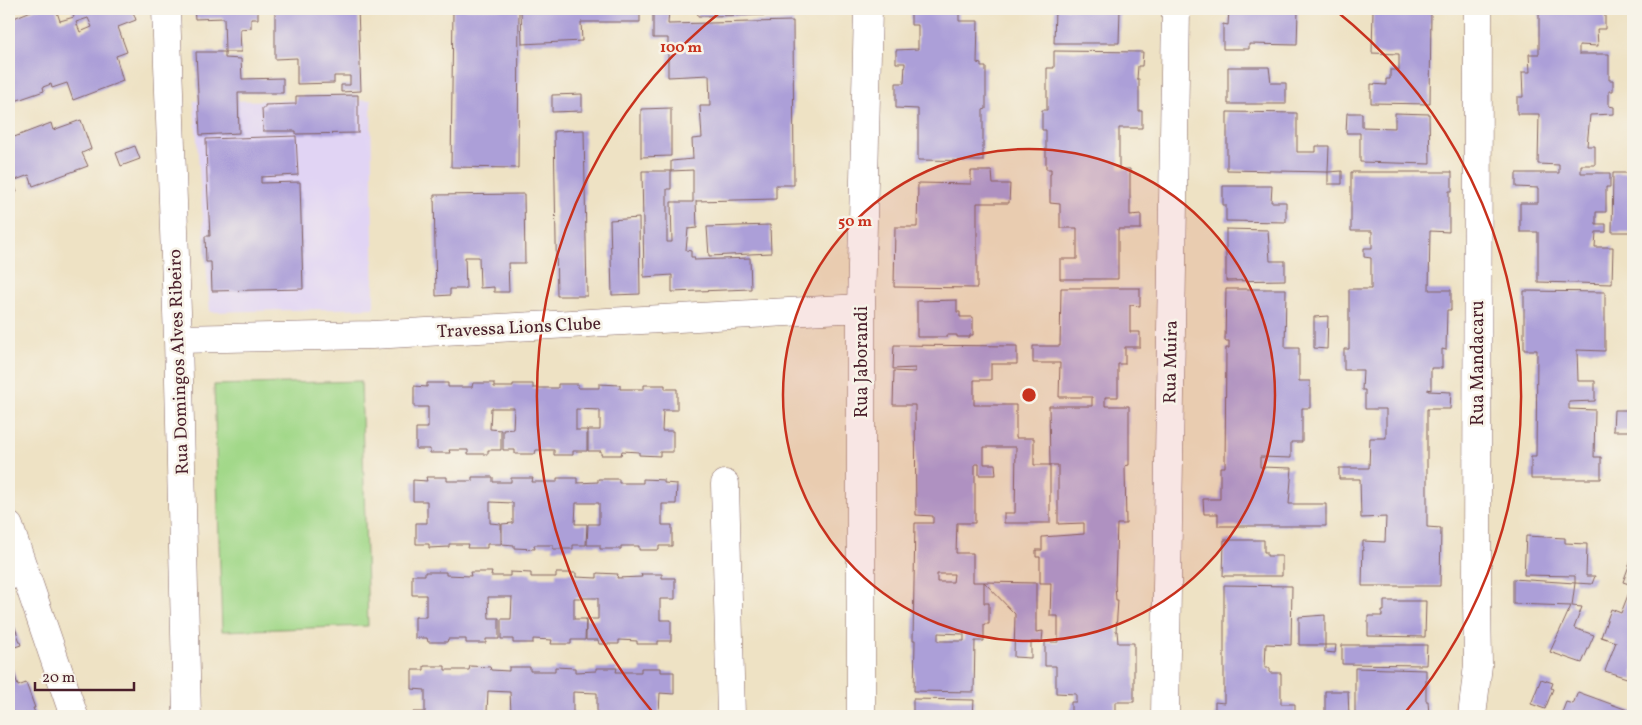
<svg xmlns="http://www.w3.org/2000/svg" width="1642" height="725" viewBox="0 0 1642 725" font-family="Vollkorn,serif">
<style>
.built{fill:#e1d4f4}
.green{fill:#a2d889;stroke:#767c5a}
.building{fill:#ac9fd8;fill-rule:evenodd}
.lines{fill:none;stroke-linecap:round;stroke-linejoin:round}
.lane-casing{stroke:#836361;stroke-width:22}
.street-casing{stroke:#836361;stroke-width:29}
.lane{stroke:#fff;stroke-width:20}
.street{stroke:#fff;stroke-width:28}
.ring{fill:none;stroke:#c8321e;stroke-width:2.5}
.labels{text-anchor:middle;stroke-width:5;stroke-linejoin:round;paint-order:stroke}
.street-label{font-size:18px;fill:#4a1f2b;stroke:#f7f3e8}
.centre{fill:#c8321e;stroke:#f7f3e8;stroke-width:2.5}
.ring-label{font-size:15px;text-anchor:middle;font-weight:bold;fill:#c8321e;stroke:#f7f3e8;stroke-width:5;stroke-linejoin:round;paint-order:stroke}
</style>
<rect width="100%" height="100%" fill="#f7f3e8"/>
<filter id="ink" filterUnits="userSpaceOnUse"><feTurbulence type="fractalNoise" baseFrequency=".02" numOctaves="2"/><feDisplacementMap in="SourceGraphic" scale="10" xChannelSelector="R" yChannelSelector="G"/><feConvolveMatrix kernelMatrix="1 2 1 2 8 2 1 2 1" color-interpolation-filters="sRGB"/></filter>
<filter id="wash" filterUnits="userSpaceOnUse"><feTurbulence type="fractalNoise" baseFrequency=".0096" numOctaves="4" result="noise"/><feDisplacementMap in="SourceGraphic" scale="20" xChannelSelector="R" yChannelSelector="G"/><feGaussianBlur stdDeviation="1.12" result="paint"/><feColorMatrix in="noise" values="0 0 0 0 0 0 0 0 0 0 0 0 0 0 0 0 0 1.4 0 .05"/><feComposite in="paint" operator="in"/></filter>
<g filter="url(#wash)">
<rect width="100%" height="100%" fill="#eee2c4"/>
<path class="built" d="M371,100L374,308L210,312L194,101Z"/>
<path class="green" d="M361,381L368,626L222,631L214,385Z"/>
<g id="blocks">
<path class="building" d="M36,9H56L60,21L74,17L71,9H111L113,13L124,9H132L136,20L118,27L127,52L116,56L123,81L73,100L67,83L52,88L51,84L43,87L44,91L15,101L14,97L9,99V20ZM88,18L92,27L80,32L76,22Z
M194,9H258V19H251V28L240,29L241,52H225L224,18L195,19Z
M275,9H358L361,91L341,92V85H350V76H334V83L297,84V58L275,59Z
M453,9H519L518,168L451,167Z
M521,9H640V22H581L582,41L522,44Z
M653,9H669L668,24L793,21L794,185H776V199L696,201L697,228L688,229L686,250L691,251V257H695L694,260L750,258L751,289L672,292V275L644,277L642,171H671V189H667V242H672L671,202H693V170L671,171V161L693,159L692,139L702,138L700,106H710L709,75L668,77V38H653Z
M697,9H786V15L698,16Z
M911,9H959V21H978L977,63L981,64V67H986V109L983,110V161L918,160V109L896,108V83H904L905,63H896V50L918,49V25H911Z
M1055,9H1120L1119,43H1054Z
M1229,9H1296L1298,11L1297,45L1249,44V49H1223V24L1228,25Z
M1373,9H1431L1430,104L1371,103V84L1386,85V79H1390V70H1399V54L1372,53Z
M1539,9H1605V29H1597L1598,46L1579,45V54H1609V80H1613V91H1609V106L1614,107V114L1590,115L1587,146H1595V165H1581V173H1610V187H1606V212H1596V224H1606V232H1596L1595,247H1613L1612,284L1538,282V232H1520V203H1538V188L1516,187V173H1559V165L1538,164L1539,114H1517V97H1523L1522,72H1530L1529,54H1539Z
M1054,51L1143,52L1142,66H1138L1137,79H1139V111H1142V128H1119V169H1130V215L1141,214V229H1118V279H1060V259H1077V228H1060V204L1050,203V174H1051V169H1046V130H1042V110H1047V68H1054Z
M196,52H225V58L241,59L242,79L283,78V93H238L239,133L200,135Z
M1228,67H1269L1271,83H1286V104H1228Z
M582,94V111L552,112V95Z
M358,95V133L296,134V131H263L262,108H265V105L296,104V96Z
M671,108V156L641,157V109Z
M1227,112L1297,113V152H1316V146H1329L1328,172L1227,170Z
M1347,113H1362V127L1395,128V113L1429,114L1430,164L1360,162V133H1346Z
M81,120L91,149L82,153L88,166L33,186L29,175L13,181L17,192L9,195V139L51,123L53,130Z
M584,130L587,296H557L554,131Z
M296,136L298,175L261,177V183L300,182L303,289L212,291L211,262H206L205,236H210L207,179L206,139Z
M135,146L140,159L121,166L116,153Z
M971,171H992L993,184H1010L1009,203H977V288L894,287L895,227H917L918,183L971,184Z
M1342,171V184H1328V172Z
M1351,172H1452V191H1449V232L1430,231L1429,290H1451V310H1447L1446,350L1442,349V368H1431V390L1428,389V391L1451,392L1450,409H1427V527L1441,528L1440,586H1362L1363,541L1385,542L1386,517L1361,518L1360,479H1339V468H1369L1370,438H1386V409H1365V390H1362L1363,370H1344V349H1349V289H1371V258L1364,257V248H1372V231H1351Z
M1613,173H1633V232H1612Z
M1223,186H1272L1271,202H1286V222L1226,221V205H1223Z
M524,194L525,263H508L509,292H494V287L480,288L479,257H465L466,289H450V295L436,296L434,195Z
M639,218L640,294L612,295L610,220Z
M770,225L771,253L709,256L707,227Z
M1226,229L1268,230L1270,261H1285V280L1226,281Z
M1061,288H1140V306L1130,305V332H1140V347H1125V364H1118V397H1105V406H1129V465L1125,466L1126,524H1117L1115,584L1116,600H1118L1116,631H1117L1118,643H1134V702H1115V716H1071V702H1076V694L1056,693V666H1045V642H1058V616H1050L1051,583H1040V557H1036V550H1042V537L1084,534V523L1058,524V465H1050L1049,406H1092V397H1059L1060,363H1033V346H1060Z
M1226,289H1286L1285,348H1299V381H1310V408H1302V442H1291V458L1260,457V467L1292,468L1289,504H1326V526H1218V514H1204L1203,499H1220V467H1225L1226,348H1229V341H1225Z
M1524,291L1605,292V351L1577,350L1578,381H1595V401L1569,402V409L1595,410L1594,457H1601V479H1531V457H1536L1537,350H1524Z
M957,300V312H960V317H973V335H970V337H957V335H947V337H917V301Z
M1328,316L1327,349L1314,348V317Z
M894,345L1017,346V364H991V380H974V405H1016V438H1034V465H1050V523H1004V513H1015L1016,447H984V464H995L996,475H979V464H975V523H957L956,553H973V582H984V603H989V624H984V641H975L974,692L914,691L915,640H913L915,523H933V516L916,515L915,405H893L894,371L915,372V368L893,369ZM937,574H954L953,582H937ZM938,633L964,634V641H938Z
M427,383H448V387H472L473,383H494V387H513V384H533V388H558V384H578V388H599V384L620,385V389H644V385H665V389H677V410H663L662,431H673V452H660V456L639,455V452L622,451L621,455H601V451H588V430H600V410L576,409V430H587V451H573V455H554V450H536L535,454H515V450H503V430L513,429L514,408H491L490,429L501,430V450H488V454H468V450H449L450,453H430V449H416V428H428V407H414V386L427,387Z
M1614,410H1633V431H1613Z
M426,477H447V481H472V477H493V482H511V478H533L532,482H557V478H577V483L598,482V479H619V483H643V479L664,480V483L677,484L676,504H662V525H672V546H659V550H639V546H621V549H600V545H587L588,524H599V503H576L575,524H587L586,545H573V549H553V545H534L535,549L514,548V545L502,544V524L513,523V503L490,502V523L501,524V544H487V548H467L468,544H449V547L429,548V544H416V523H427V501H413V480L427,481Z
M1526,536L1565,538V543L1587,544L1586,576H1595L1592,584L1575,583V576L1524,575Z
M1224,540H1264V552H1267V556H1282V576H1223Z
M1633,555V680L1605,671L1616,642L1601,637L1611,609L1621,613L1632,585L1623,582Z
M425,572H446V575L471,576L470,572H492L491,576H510V572L531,573V577H556V573H576V577L597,578V573L618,574L617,578L642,577L641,574H662V578H675V599H660V620H671V641H658V644H637V641L619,640V644H599L598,640H586V619H598V598H574V619H586L585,640H571V644H551L552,640L533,639V643H513V639H501V619H511L512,597H488L489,618H499V639H486V643H466V639H448L447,642H428L427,638H415V617H426V595H412V575H425Z
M1513,579L1575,583L1572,606L1582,607L1574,628L1594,635L1582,663L1550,652L1571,606L1513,604Z
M984,582L1036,583V632L1043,631L1042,642H1031V658L1014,657L1015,614Z
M1224,585L1292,586L1291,645L1266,644L1265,668H1270V673H1281V704H1295V716H1215V702L1224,703Z
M1384,601H1426L1425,637L1368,636V616H1382V611H1384Z
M9,610L21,645L9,649Z
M1325,615V645H1299V617Z
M1325,645H1336L1335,653L1325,652Z
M1342,645H1427L1426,665L1342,664Z
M424,666H445V670H469L470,666L490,667L491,670L509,671V667H530V671H555V667L575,668V672L596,671V668H617L616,672H641V668H661V672H674V694L660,693L659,714H670V716H585V713H597V693L573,692V713H584V716H500V713H511L510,692L488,691L487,712L498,713V716H413V712H425V690L412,689V670H424Z
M1355,668L1426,670V701H1428L1429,716H1355Z
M13,669L18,686L26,683L35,708H33L36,715L32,716H9V670Z
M1541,679L1553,683L1551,688L1553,689L1545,709L1531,704Z
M1325,691H1348L1349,716H1325Z
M1578,692L1633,712V716H1555L1556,713L1561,715L1566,702L1573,704Z
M913,699L974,700L973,716H913Z"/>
</g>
</g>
<g filter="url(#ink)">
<use href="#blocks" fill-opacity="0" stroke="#836361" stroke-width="1"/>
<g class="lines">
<defs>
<path id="lane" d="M9,580L26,574"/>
<path id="street" d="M166,9L178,339L187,716
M178,339L372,335L861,308
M725,484L731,716
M9,526L74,716
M861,716V308L868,9
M1165,716L1176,9
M1472,716L1478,665L1477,600L1478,9"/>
</defs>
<use href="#lane" class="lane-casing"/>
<use href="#street" class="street-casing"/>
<use href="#lane" class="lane"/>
<use href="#street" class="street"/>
</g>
</g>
<circle cx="1029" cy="395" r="246" fill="#c8321e" fill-opacity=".12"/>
<g class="ring">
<circle cx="1029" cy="395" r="246"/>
<path d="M655 715A492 492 0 0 1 723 10M1335 10A492 492 0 0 1 1403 715"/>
</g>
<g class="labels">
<g class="street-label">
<text transform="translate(519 327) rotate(-3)" y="6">Travessa Lions Clube</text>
<text transform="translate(178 362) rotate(-92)" y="6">Rua Domingos Alves Ribeiro</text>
<text transform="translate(861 362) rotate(-90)" y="6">Rua Jaborandi</text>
<text transform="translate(1170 362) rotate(-89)" y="6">Rua Muira</text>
<text transform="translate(1477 363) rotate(-90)" y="6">Rua Mandacaru</text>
</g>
</g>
<circle cx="1029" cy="395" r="8" class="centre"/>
<g class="ring-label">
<text x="681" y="52">100 m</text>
<text x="855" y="226">50 m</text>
</g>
<rect width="1642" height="725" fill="none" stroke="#f7f3e8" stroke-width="30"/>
<path d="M35 682v8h99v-8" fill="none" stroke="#4a1f2b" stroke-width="2.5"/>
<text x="42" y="682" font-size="15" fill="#4a1f2b" stroke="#f7f3e8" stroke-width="4" paint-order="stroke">20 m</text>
</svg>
